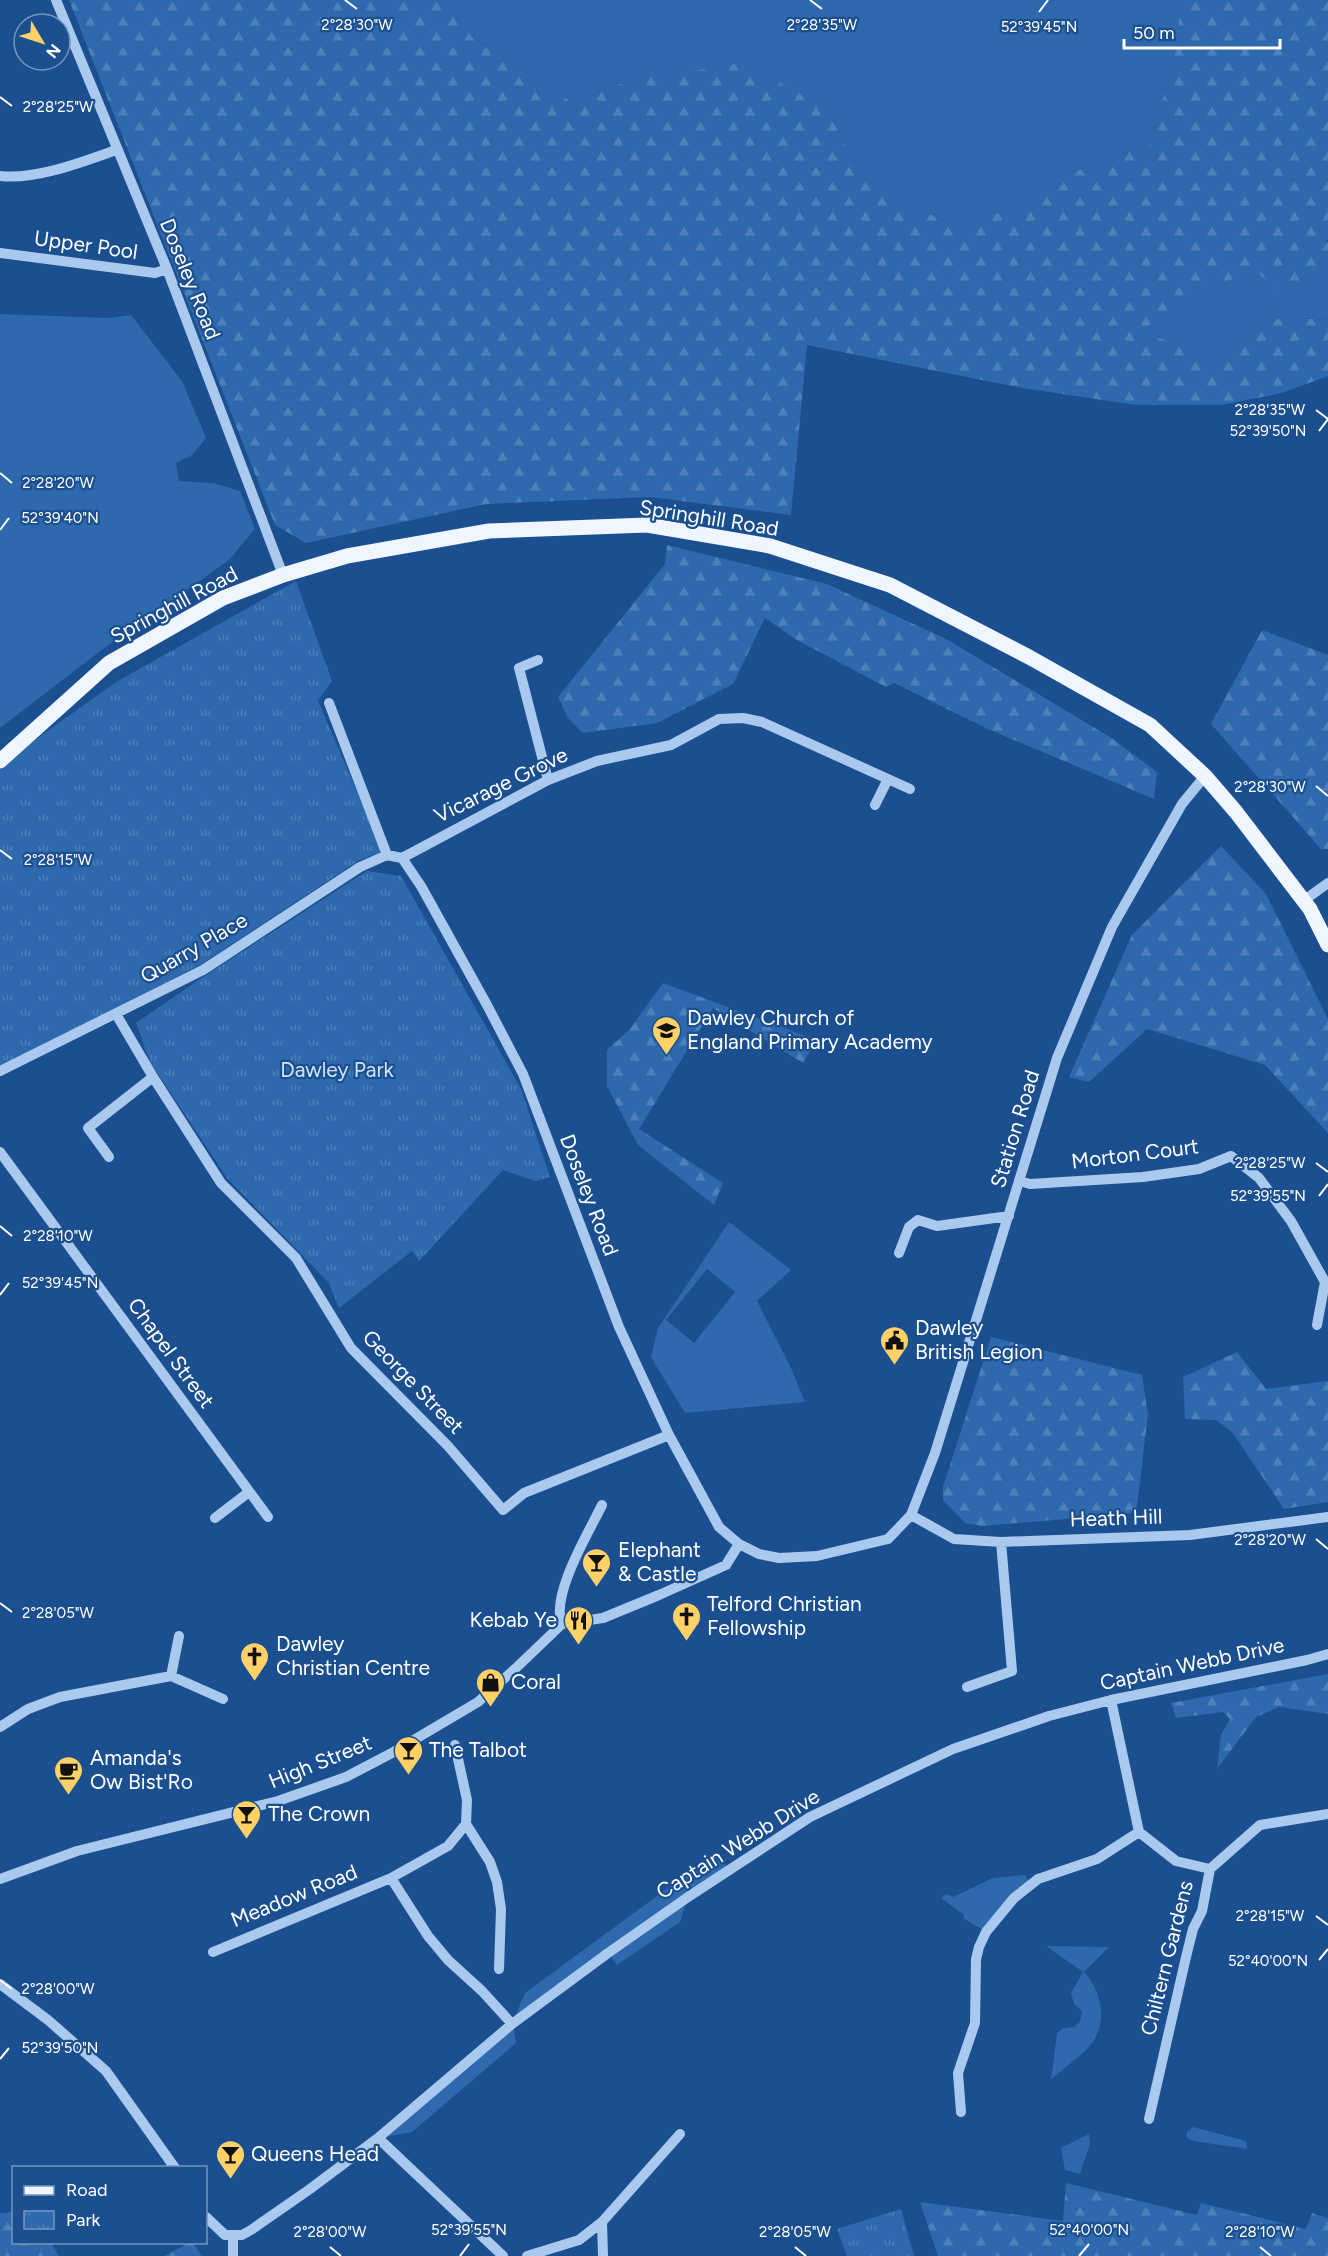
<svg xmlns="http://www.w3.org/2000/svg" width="1328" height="2256" viewBox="0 0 1328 2256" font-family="Figtree,sans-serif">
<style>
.grass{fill:#2e69ad;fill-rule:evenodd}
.forest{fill:url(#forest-firs)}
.park{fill:url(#park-tufts)}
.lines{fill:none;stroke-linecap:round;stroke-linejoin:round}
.minor{stroke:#a9c9ee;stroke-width:10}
.major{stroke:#f0f6ff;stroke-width:15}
.ticks{fill:none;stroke:#fff;stroke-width:2}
.labels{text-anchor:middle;stroke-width:4.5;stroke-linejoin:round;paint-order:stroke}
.street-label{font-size:21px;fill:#fff;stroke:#1b4f8f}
.poi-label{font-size:21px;fill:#fff;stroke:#1b4f8f;text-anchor:start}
.park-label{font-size:21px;fill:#cfe3fa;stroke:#1b4f8f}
.ticks-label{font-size:15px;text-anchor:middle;fill:#fff;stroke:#1b4f8f;stroke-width:4.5;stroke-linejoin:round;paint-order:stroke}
</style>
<defs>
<pattern id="forest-firs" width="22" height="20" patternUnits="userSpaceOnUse" patternTransform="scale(1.5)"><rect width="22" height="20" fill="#2e69ad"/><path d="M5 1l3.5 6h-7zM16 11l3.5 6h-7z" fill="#4d80b9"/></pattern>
<pattern id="park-tufts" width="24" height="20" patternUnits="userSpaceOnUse" patternTransform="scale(1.5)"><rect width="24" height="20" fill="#2e69ad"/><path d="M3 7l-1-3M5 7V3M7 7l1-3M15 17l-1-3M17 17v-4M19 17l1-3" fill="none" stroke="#4d80b9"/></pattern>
</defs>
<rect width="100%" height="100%" fill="#1b4f8f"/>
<path class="grass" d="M444,0H1179V37L1151,144L1057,178L1015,207L962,226L908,206L862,177L827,108L632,80L572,102L472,37Z
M1254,270L1317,281L1328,271V320L1280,317L1209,361L1163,339L1139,331L1207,289Z
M0,314L109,318L131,315L182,381L206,438L192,455L176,463L179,481L214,483L240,491L255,529L229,560L99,652L0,728Z
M729,1222L791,1270L757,1301L791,1368L805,1402L685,1413L651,1357L658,1328ZM707,1269L735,1292L694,1343L666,1320Z
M719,1857L730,1870L688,1897L680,1922L617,1965L608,1953L513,2024L516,2043L412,2132L378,2138L512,2024L525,1993L676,1882Z
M1025,1875L1031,1885L986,1932L963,1918L964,1915L941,1898L946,1894L953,1897L993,1878Z
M1046,1946L1109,1947L1084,1972C1103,1992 1109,2027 1087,2049C1076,2060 1062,2069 1051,2080L1057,2033L1064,2028L1074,2027L1080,2021L1082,2011L1074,2004L1071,1993L1083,1972Z
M1193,2127L1246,2141L1247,2149L1194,2141L1187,2138V2132Z
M1089,2134L1090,2144L1080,2174L1065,2170L1061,2148Z"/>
<path class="forest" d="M69,0H444L472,37L572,102L632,80L742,63L827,108L862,177L908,206L962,226L1015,207L1057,178L1151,144L1179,37V0H1328V239L1326,240L1328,243V271L1317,281L1280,289L1254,271L1207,289L1140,331L1163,339L1209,361L1280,317L1328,320V376L1282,393L1222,405H1136L1022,388L807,345L791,515L650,497L486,504L306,543L275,525Z
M667,545L827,584L946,639L1110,737L1157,772L1154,799L988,729L894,683L886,687L795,639L765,618L733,684L657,723L583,733L568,718L558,697L665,564Z
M1262,630L1328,655V849H1321L1211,724Z
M1221,846L1266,894L1328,1019V1133L1265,1065L1147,1029L1089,1082L1069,1077L1132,935Z
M663,983L817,1040L803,1063L713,1008L639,1129L723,1183L714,1205L638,1145L607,1086V1050L630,1029Z
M991,1337L1142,1375L1148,1415L1136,1513L982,1526L965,1523L943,1500V1487Z
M1237,1352L1266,1389L1328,1381V1502L1284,1509L1232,1432L1216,1420L1185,1419L1183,1377Z
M1328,1674V1714L1279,1707L1256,1717L1217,1769L1221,1735L1230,1719L1223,1712L1176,1718L1171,1703Z
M1066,2183L1197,2215L1201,2203L1306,2229L1312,2213L1328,2218V2256H938L920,2202L1063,2221Z
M13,2212L14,2242L51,2243L59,2256H0V2213Z
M189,2243H193L202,2256H164Z"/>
<path class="park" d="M296,581L332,681L318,701L362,803L381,852L358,861L200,965L28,1054L0,1066V765L116,682Z
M367,871L401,876L521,1089L550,1177L536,1181L503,1170L419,1261L412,1251L339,1308L329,1283L227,1178L150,1062L136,1023L203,977Z
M901,2209L914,2256H847L837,2229Z"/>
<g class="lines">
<path class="minor" d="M56,0L167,269L283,575
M0,176C36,180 82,162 116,150
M0,253L155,273L167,269
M538,660L519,668L548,780
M329,703L387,855
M875,805L888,779
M402,858L421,886L487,1005L523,1074L619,1327L669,1435L719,1527L739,1544
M402,858L548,780L597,761L671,745L719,719L743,718L762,722L910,789
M1303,901L1328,883
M116,1014L153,1077L221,1183L296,1258L351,1348L448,1446L503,1510L524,1493L669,1435
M0,1071L203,970L360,867L387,855L402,858
M0,1152L268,1517
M109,1157L88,1128L153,1077
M1020,1181L1030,1184L1143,1177L1199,1169L1231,1156L1259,1178L1291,1221L1325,1282L1317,1325
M899,1253L909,1227L918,1220L937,1226L1009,1216
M911,1515L954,1539L1001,1542L1190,1535L1328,1517
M215,1518L249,1492
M562,1624L603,1618L659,1595L726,1565L739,1544L759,1554L779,1558L817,1556L888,1539L911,1515L935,1453L1057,1058L1112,927L1182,804L1205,776
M562,1624C550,1596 589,1532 602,1505
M171,1676L179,1636
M967,1687L1012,1671L1001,1542
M1111,1700L1139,1832L1176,1861L1210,1869
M0,1727L28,1709L60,1697L171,1676L223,1699
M455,1745L467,1800L466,1824L490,1862L497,1882L501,1909L499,1969
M391,1878L428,1936L448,1960L482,1991L512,2024
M0,1879L77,1851L278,1801L346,1777L390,1754L478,1702L516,1668L562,1624
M213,1952L391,1878L448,1846L466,1824
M0,1984L48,2020L106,2071L175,2168
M961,2112L958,2073L975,2023L976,1959L979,1947L986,1932L1014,1898L1038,1879L1097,1859L1139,1832
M1149,2119L1186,1957L1193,1929L1202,1911L1210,1869L1260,1825L1328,1814
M378,2138L503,2256
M206,2217L225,2235H242L251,2230L310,2189L378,2138L512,2024L608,1953L688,1897L810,1817L953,1749L1049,1716L1111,1700L1307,1660L1328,1654
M233,2256V2236
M527,2256L579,2240L602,2222
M603,2256L602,2222L680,2134"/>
<path class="major" d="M0,761L109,663L223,598L283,575L347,556L489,531L647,525L770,546L890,585L1029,657L1150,725L1205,776L1236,812L1310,909L1328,945"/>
</g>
<path class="ticks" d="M345,0L357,9M810,0L822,9M1039,12L1048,0M0,97L12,106M1316,410L1328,419M1319,431L1328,419M0,473L12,483M0,530L9,518M1316,786L1328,796M0,850L12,859M1316,1163L1328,1172M1319,1196L1328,1184M0,1226L12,1236M0,1295L9,1283M1316,1539L1328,1549M0,1603L12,1612M1316,1916L1328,1925M1319,1960L1328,1949M0,1980L12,1989M0,2059L9,2048M330,2247L341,2256M795,2247L806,2256M1260,2247L1271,2256M460,2256L469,2244M1079,2256L1089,2244"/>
<defs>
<symbol id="school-pin" viewBox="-11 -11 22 30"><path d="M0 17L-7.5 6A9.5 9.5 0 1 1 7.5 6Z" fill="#ffd166" stroke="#1b4f8f"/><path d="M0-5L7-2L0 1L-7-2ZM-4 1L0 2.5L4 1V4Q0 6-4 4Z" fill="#111"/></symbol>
<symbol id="civic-pin" viewBox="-11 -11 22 30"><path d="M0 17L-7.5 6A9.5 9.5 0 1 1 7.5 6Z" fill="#ffd166" stroke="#1b4f8f"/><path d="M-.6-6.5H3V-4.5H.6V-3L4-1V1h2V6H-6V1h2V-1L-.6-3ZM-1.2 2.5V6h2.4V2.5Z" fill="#111"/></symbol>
<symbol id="bar-pin" viewBox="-11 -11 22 30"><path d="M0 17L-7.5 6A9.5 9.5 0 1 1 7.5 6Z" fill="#ffd166" stroke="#1b4f8f"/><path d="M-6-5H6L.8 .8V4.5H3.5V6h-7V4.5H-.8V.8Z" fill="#111"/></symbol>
<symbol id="church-pin" viewBox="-11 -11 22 30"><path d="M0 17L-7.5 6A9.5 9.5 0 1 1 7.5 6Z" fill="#ffd166" stroke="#1b4f8f"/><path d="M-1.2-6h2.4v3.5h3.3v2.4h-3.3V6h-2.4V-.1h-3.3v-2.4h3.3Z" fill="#111"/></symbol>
<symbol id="restaurant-pin" viewBox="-11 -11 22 30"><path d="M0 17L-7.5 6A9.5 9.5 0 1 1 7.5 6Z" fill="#ffd166" stroke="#1b4f8f"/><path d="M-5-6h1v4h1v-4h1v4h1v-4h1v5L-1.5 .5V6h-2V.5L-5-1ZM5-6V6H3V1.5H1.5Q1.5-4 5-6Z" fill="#111"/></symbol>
<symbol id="shop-pin" viewBox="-11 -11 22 30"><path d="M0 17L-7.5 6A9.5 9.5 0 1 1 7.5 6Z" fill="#ffd166" stroke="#1b4f8f"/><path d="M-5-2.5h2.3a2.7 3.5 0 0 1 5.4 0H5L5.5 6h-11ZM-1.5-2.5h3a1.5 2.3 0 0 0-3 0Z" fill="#111"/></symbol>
<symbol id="cafe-pin" viewBox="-11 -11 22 30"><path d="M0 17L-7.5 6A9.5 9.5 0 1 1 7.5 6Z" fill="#ffd166" stroke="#1b4f8f"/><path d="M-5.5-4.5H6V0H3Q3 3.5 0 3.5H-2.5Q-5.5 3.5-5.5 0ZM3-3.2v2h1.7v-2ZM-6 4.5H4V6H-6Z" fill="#111"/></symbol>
</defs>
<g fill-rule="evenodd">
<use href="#school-pin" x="650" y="1014" width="33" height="45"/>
<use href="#civic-pin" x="878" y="1324" width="33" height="45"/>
<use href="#bar-pin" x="580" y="1546" width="33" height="45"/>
<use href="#church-pin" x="670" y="1600" width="33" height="45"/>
<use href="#restaurant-pin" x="562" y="1604" width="33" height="45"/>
<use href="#church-pin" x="238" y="1640" width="33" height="45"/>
<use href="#shop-pin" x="474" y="1666" width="33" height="45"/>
<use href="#bar-pin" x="392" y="1734" width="33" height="45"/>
<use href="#cafe-pin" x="52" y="1754" width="33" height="45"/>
<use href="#bar-pin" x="230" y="1798" width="33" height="45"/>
<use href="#bar-pin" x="214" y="2138" width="33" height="45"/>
</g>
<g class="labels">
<g class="street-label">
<text transform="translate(86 245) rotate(8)" y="7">Upper Pool</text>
<text transform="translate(190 279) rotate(68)" y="7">Doseley Road</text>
<text transform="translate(709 518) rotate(9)" y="7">Springhill Road</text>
<text transform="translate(174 605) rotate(-28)" y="7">Springhill Road</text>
<text transform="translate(501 785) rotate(-26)" y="7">Vicarage Grove</text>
<text transform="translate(194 948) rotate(-30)" y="7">Quarry Place</text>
<text transform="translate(1015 1129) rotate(-73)" y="7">Station Road</text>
<text transform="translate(1135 1154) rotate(-7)" y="7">Morton Court</text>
<text transform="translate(589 1195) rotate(69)" y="7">Doseley Road</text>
<text transform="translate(171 1353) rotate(54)" y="7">Chapel Street</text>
<text transform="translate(413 1382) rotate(46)" y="7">George Street</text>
<text transform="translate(1116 1518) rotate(-2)" y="7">Heath Hill</text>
<text transform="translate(1192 1664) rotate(-12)" y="7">Captain Webb Drive</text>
<text transform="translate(320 1762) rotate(-22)" y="7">High Street</text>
<text transform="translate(738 1844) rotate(-32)" y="7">Captain Webb Drive</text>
<text transform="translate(294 1896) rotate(-22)" y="7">Meadow Road</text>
<text transform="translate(1167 1958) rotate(-76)" y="7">Chiltern Gardens</text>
</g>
<g class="poi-label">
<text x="687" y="1025">Dawley Church of<tspan x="687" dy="24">England Primary Academy</tspan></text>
<text x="915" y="1335">Dawley<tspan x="915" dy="24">British Legion</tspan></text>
<text x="618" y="1557">Elephant<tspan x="618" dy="24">&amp; Castle</tspan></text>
<text x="707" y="1611">Telford Christian<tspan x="707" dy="24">Fellowship</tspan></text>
<text x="557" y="1627" text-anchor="end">Kebab Ye</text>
<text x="276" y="1651">Dawley<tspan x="276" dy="24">Christian Centre</tspan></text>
<text x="511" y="1689">Coral</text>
<text x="429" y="1757">The Talbot</text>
<text x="90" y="1765">Amanda's<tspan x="90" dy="24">Ow Bist'Ro</tspan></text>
<text x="268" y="1821">The Crown</text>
<text x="251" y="2161">Queens Head</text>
</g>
<g class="park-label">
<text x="337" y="1077">Dawley Park</text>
</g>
</g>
<g class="ticks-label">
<text x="357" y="30">2°28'30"W</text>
<text x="822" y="30">2°28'35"W</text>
<text x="1039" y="32">52°39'45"N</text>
<text x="58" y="112">2°28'25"W</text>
<text x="1270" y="415">2°28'35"W</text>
<text x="1268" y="436">52°39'50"N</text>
<text x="58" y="488">2°28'20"W</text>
<text x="60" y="523">52°39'40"N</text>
<text x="1270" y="792">2°28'30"W</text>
<text x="58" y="865">2°28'15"W</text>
<text x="1270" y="1168">2°28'25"W</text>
<text x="1268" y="1201">52°39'55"N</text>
<text x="58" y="1241">2°28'10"W</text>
<text x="60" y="1288">52°39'45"N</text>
<text x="1270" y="1545">2°28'20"W</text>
<text x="58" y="1618">2°28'05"W</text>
<text x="1270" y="1921">2°28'15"W</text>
<text x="1268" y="1966">52°40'00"N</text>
<text x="58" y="1994">2°28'00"W</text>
<text x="60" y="2053">52°39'50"N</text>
<text x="469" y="2235">52°39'55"N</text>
<text x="1089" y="2235">52°40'00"N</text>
<text x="330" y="2237">2°28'00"W</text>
<text x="795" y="2237">2°28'05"W</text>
<text x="1260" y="2237">2°28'10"W</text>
</g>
<rect x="12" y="2166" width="195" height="78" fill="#1b4f8f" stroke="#7695bc" stroke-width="1.5"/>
<rect x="24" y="2186" width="30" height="9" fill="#f0f6ff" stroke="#7695bc" stroke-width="1.5"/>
<text x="66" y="2196" font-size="18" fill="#ffffff">Road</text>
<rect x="24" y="2211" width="30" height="18" fill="url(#park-tufts)" stroke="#7695bc" stroke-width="1.5"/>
<text x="66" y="2226" font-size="18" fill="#ffffff">Park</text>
<g transform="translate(42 42) rotate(129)"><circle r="28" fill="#1b4f8f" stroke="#7695bc" stroke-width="1.5"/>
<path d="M0-4.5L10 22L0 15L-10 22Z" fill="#ffd166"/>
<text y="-9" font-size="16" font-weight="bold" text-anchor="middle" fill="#ffffff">N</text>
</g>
<path d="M1124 39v9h156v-9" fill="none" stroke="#ffffff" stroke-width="3"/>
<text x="1133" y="39" font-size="18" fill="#ffffff" stroke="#1b4f8f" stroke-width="4.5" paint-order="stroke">50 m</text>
</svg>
